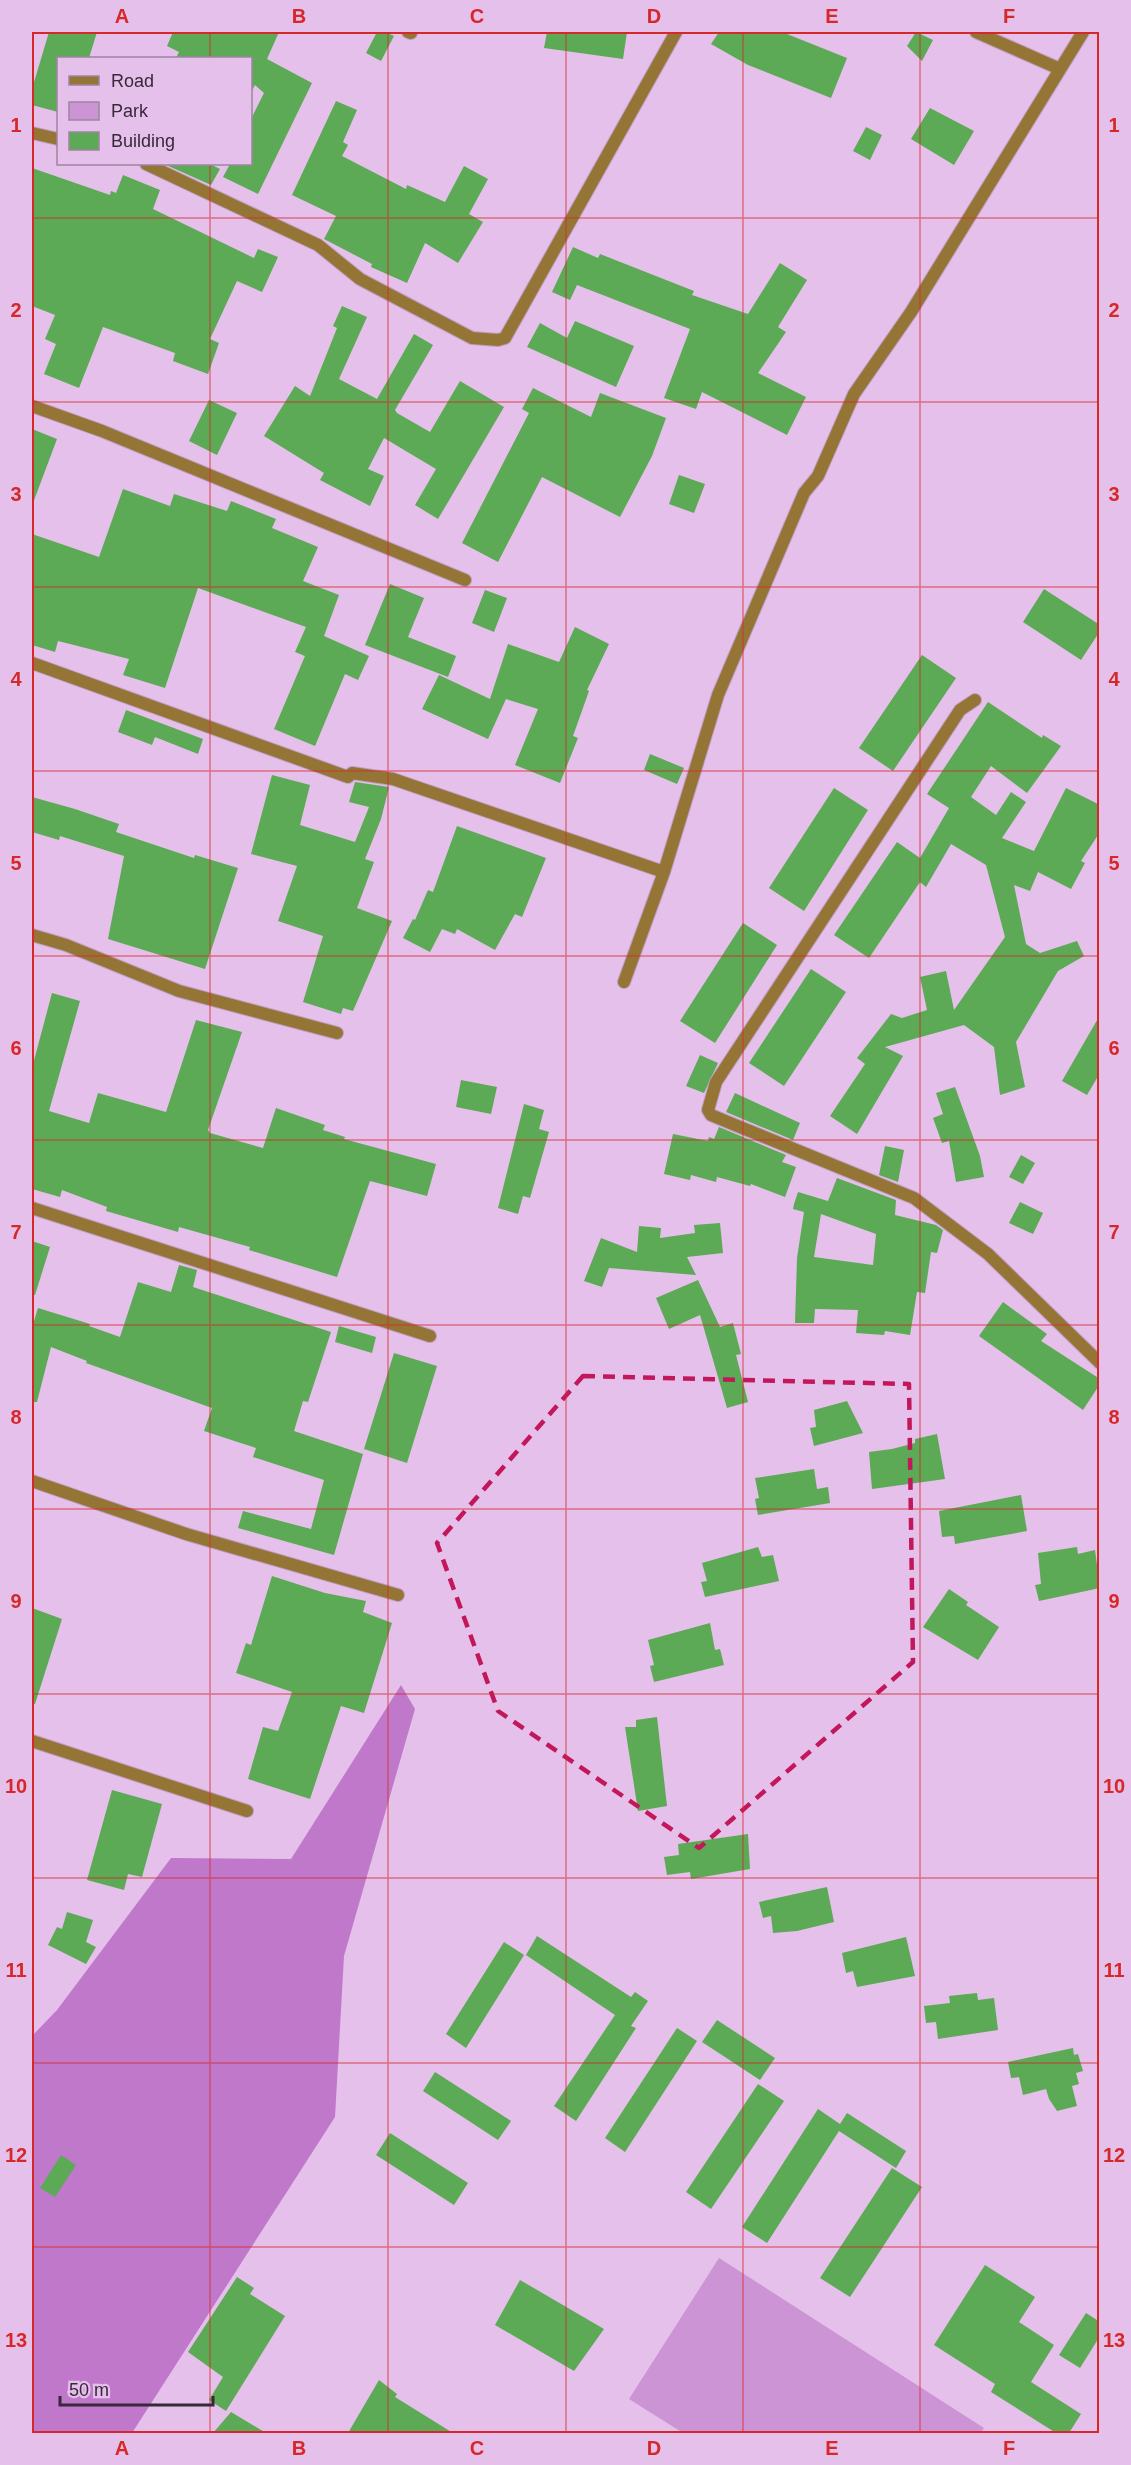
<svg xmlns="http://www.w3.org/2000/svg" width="1131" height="2465" viewBox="0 0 1131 2465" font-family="Helvetica,sans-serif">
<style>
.green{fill:#cc94d4}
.forest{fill:#bf78ca}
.building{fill:#5ca956;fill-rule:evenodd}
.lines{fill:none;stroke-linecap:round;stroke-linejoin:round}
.street-casing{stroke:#bf9fc3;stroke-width:14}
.street{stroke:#957536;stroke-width:12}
.marked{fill:none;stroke:#c2185b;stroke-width:4.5;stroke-dasharray:12 8;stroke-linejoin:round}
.grid{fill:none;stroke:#d62828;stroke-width:1.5;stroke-opacity:0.55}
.neatline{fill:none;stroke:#d62828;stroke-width:2}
.grid-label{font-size:20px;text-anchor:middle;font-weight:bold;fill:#d62828}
</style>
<rect width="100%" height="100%" fill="#e5c0ea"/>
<path class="green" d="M719,2258L984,2428L981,2433H683L629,2399Z"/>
<path class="forest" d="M401,1685L415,1709L344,1956L335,2117L132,2433L32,2434V2036L57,2010L171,1858L291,1859Z"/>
<path class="building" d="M49,32H97L89,58H58V112L32,105V89Z
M173,32H279L267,59L312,83L258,194L223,177L230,164H250V121L264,93L255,85L250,94V58H176L179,52L167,46Z
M377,32H385L394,36L381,61L366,53Z
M547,32H627L623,59L544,48Z
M719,32H782L847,58L831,98L748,65L711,44Z
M916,32L933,40L922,61L907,46Z
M336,101L357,110L343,142L348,145L342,156L406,189L407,185L445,202L464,166L488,179L469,214L483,222L458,263L425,243L407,283L371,267L372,264L324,239L336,216L292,195Z
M930,108L974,131L954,165L911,139Z
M866,127L882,135L870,160L853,151Z
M164,164H210L220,169L211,185Z
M32,168L110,195L111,191L116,193L123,175L160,190L153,209L254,258L258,249L278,257L262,292L237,281L210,339L219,343L208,374L173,361L175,353L103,327L79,388L44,374L56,344L45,339L55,315L32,306Z
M573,247L598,258L600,254L694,291L692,295L748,314L780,263L807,280L778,327L786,332L758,373L806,397L787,435L702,392L696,409L664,398L690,329L577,285L570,300L552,292Z
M342,306L367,317L339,379L377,399L414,334L433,345L395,410L397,413L430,432L460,381L504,407L438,519L415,505L436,469L384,438L368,469L384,476L370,506L320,480L324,473L264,436L295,386L310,396L337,328L333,326Z
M575,321L634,346L616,387L527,347L540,323L567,338Z
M533,388L591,417L600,393L666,418L652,456L620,517L542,477L498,562L462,543L529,413L522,409Z
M209,400L237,413L217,455L189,441Z
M32,429L57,439L33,503L32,502Z
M679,475L705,484L694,513L669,504Z
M123,489L170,506L174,494L227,511L231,501L276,519L272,528L318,547L303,581L339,595L324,636L369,656L358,680L345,674L315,746L274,729L305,656L295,652L306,627L198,588L165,688L123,675L129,659L58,641L55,652L32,645V534L99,557Z
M390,584L424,598L408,637L456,656L448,677L365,645Z
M1044,589L1100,625V631L1081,660L1023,622Z
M485,590L507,598L494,632L472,623Z
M575,627L609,644L587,690L589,691L573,736L578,738L560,783L515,765L538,709L506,699L488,739L422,709L439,675L490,699L508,644L559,662Z
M922,655L956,678L893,771L859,748Z
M988,702L1042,738L1043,735L1061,746L1027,793L991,766L971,797L996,815L1011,792L1026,802L1002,838L1034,851L1066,788L1100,805V832L1081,861L1085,863L1071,889L1038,872L1030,891L1014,885L1026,944L1040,953L1077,941L1084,956L1058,971L1016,1042L1025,1087L1000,1095L994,1047L964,1025L885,1047L903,1056L857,1134L830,1116L865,1064L857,1058L891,1014L902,1018L927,1010L920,977L946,971L954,1010L1005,937L986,865L951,844L926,887L920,882L869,958L834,935L897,842L920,858L949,808L927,794Z
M126,710L203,739L198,754L155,737L152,745L118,732Z
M650,754L684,768L677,784L644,770Z
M272,775L310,785L300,825L355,842L369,807L349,802L355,782L389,787L381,819L365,859L374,862L357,908L392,921L353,1011L343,1008L341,1014L303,1002L323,936L278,921L297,866L251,854Z
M834,788L868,810L804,911L769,888Z
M32,797L75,809L119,824L116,832L194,858L195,855L238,868L205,969L108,939L124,856L60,836L59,840L32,832Z
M457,826L546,858L522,917L515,914L495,950L457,929L455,934L442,929L430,952L403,938L413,919L415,920L428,890L433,892Z
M743,923L777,945L715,1043L680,1021Z
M811,969L846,992L784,1086L749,1063Z
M52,993L80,1001L49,1111L89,1123L98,1093L166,1112L196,1020L242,1032L208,1130L210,1133L263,1148L276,1108L325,1125L323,1130L345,1137L344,1139L436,1164L427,1196L370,1181L337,1277L249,1250L250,1247L179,1227L178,1232L106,1211L107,1207L62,1190L60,1197L32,1189V1068Z
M1100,1015V1073L1087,1095L1062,1081Z
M700,1055L718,1063L704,1093L686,1086Z
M461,1080L497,1087L491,1114L456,1107Z
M955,1087L980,1156L984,1177L956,1182L949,1141L942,1143L933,1118L943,1114L936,1093Z
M735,1093L800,1123L793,1140L726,1112Z
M524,1104L544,1110L539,1129L549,1132L530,1198L523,1196L518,1214L498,1208Z
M719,1127L786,1155L782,1162L796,1167L785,1197L751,1184L750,1186L717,1177L716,1182L691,1175L690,1180L664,1174L673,1134L708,1141L709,1137L714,1139Z
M885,1146L904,1150L898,1182L879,1175Z
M1021,1155L1035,1163L1023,1184L1009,1177Z
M837,1178L896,1200L895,1215L936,1225L943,1230L937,1253L931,1252L925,1293L917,1292L910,1335L885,1331L884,1335L856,1333L858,1310L815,1309L814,1323H795L797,1258L804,1212L793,1209L794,1204L798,1192L828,1201ZM821,1214L876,1234L873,1265L814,1257Z
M1020,1202L1043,1213L1033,1234L1009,1223Z
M720,1223L723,1253L687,1257L696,1275L609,1268L602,1287L584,1281L601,1238L637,1252L639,1226L661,1228L660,1238L695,1233L694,1225Z
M32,1241L50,1247L35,1295H32Z
M179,1265L197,1270L193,1287L331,1332L308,1402L303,1401L294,1431L363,1454L334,1555L238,1528L243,1511L311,1529L324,1480L253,1457L256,1448L204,1431L212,1408L86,1363L87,1361L51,1347L37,1402H32V1328L38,1308L90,1324L89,1326L120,1337L138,1282L171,1292Z
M698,1280L720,1327L733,1323L741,1354L736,1355L748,1402L727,1408L700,1315L669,1329L656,1298Z
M1003,1302L1047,1334L1041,1341L1100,1379V1384L1083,1410L979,1336Z
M339,1326L376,1337L372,1353L335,1342Z
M394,1353L437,1366L407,1463L364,1449Z
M847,1401L863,1433L814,1446L810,1428L816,1427L814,1410Z
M937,1434L945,1479L872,1489L869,1452L892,1449L915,1443V1439Z
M814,1469L817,1489L828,1487L830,1503L758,1515L755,1499L759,1498L755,1478Z
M1021,1495L1027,1531L955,1544L954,1536L942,1537L939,1511Z
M758,1547L762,1557L773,1555L779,1581L705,1597L701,1582L707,1581L702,1563Z
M1077,1547L1078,1554L1095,1550L1100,1588L1039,1601L1035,1585L1041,1584L1038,1553Z
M272,1576L325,1593L366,1601L363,1612L392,1623L364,1713L341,1706L310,1799L248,1779L263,1727L278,1731L292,1692L236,1673L246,1643L251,1645Z
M949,1589L968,1602L966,1605L999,1627L978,1660L923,1627Z
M32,1608L62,1619L35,1704H32Z
M710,1623L715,1650L720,1649L724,1665L654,1682L650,1666L654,1665L648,1640Z
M657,1717L667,1806L638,1811L625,1727H636V1720Z
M112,1790L162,1804L142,1877L128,1874L124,1890L87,1880Z
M748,1834L750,1869L691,1879L690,1872L667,1875L664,1857L679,1855L678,1844Z
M827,1887L834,1922L797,1931L773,1933L771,1916L763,1918L759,1902Z
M67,1912L93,1920L86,1942L96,1947L86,1964L48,1945L57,1927L62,1929Z
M537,1936L631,1997L635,1992L648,2001L631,2026L636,2028L576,2121L554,2106L615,2015L526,1955Z
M906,1937L915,1976L857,1987L853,1971L846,1973L842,1953Z
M504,1942L524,1955L466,2048L446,2034Z
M977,1993L978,2000L994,1998L998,2030L938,2039L936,2022L926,2023L924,2006L950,2003L949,1996Z
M717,2020L775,2058L760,2080L702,2042Z
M677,2028L697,2041L625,2152L605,2138Z
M1073,2048L1074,2055L1078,2054L1083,2071L1076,2073L1079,2084L1072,2086L1077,2106L1057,2111L1049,2099L1046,2089L1023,2095L1019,2077L1011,2078L1008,2062Z
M435,2072L511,2121L498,2140L423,2091Z
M758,2084L784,2101L711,2209L686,2192Z
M818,2109L840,2124L847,2113L906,2151L896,2168L839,2131L767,2243L742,2227Z
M390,2133L468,2183L454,2205L376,2155Z
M61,2155L76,2165L55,2197L40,2188Z
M892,2168L922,2187L850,2297L820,2278Z
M985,2265L1035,2297L1019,2322L1054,2345L1031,2382L1081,2414L1069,2433H1056L991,2392L995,2384L934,2345Z
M237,2277L254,2288L250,2294L285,2316L226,2411L209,2400L223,2377L188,2352Z
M520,2280L604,2329L574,2371L495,2325Z
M1086,2313L1100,2322V2336L1080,2368L1059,2355Z
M379,2380L397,2394L395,2397L453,2433H348Z
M231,2412L266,2433H213Z"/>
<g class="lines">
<defs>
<path id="street" d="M408,32L411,33
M976,32L1060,69
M32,133L58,139
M146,164L318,245L360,279L472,338L498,340L505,338L676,32
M32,406L102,431L465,580
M32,663L348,777L352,773L393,779L664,872
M975,700L960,710L716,1082L708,1110L711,1115L735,1125L914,1198L988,1254L1100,1363
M32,935L66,945L179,991L337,1033
M624,982L664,872L718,695L804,493L818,476L854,394L911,312L1083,32
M32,1208L430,1336
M32,1481L186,1534L398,1595
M32,1741L247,1811"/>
</defs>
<use href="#street" class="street-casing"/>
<use href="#street" class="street"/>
</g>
<path class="marked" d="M583,1376L909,1384L913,1662L699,1848L498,1711L437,1543Z"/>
<path class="grid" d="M210,32V58M388,32V2434M566,32V2434M743,32V2434M920,32V2434M210,164V2434M32,218H1100M32,402H1100M32,587H1100M32,771H1100M32,956H1100M32,1140H1100M32,1325H1100M32,1509H1100M32,1694H1100M32,1878H1100M32,2063H1100M32,2247H1100"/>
<rect width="1131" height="2465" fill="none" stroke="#e5c0ea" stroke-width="66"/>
<rect x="57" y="57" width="195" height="108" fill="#e5c0ea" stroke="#9f84a3" stroke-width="1.5"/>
<rect x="69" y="76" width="30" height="9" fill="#957536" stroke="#9f84a3" stroke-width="1.5"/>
<text x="111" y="87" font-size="18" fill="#372939">Road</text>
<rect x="69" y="102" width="30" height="18" fill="#cc94d4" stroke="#9f84a3" stroke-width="1.5"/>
<text x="111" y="117" font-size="18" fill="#372939">Park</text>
<rect x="69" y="132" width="30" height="18" fill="#5ca956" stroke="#9f84a3" stroke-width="1.5"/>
<text x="111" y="147" font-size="18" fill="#372939">Building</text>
<path d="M60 2396v9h153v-9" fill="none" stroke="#372939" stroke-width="3"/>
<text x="69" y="2396" font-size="18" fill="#372939" stroke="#e5c0ea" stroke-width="4.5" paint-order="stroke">50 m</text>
<rect x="33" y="33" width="1065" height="2399" class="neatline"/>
<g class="grid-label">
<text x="122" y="23">A</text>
<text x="299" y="23">B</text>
<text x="477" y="23">C</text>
<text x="654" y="23">D</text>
<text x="832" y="23">E</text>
<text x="1009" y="23">F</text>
<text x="16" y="132">1</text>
<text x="1114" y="132">1</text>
<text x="16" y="317">2</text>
<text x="1114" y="317">2</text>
<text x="16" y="501">3</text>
<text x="1114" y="501">3</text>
<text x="16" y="686">4</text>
<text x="1114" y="686">4</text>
<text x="16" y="870">5</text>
<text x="1114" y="870">5</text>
<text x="16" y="1055">6</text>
<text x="1114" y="1055">6</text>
<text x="16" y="1239">7</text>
<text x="1114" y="1239">7</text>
<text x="16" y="1424">8</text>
<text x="1114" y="1424">8</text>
<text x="16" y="1608">9</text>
<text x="1114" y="1608">9</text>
<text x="16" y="1793">10</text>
<text x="1114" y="1793">10</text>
<text x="16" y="1977">11</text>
<text x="1114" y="1977">11</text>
<text x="16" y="2162">12</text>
<text x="1114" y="2162">12</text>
<text x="16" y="2347">13</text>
<text x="1114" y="2347">13</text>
<text x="122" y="2455">A</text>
<text x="299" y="2455">B</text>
<text x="477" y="2455">C</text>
<text x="654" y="2455">D</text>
<text x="832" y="2455">E</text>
<text x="1009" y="2455">F</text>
</g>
</svg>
